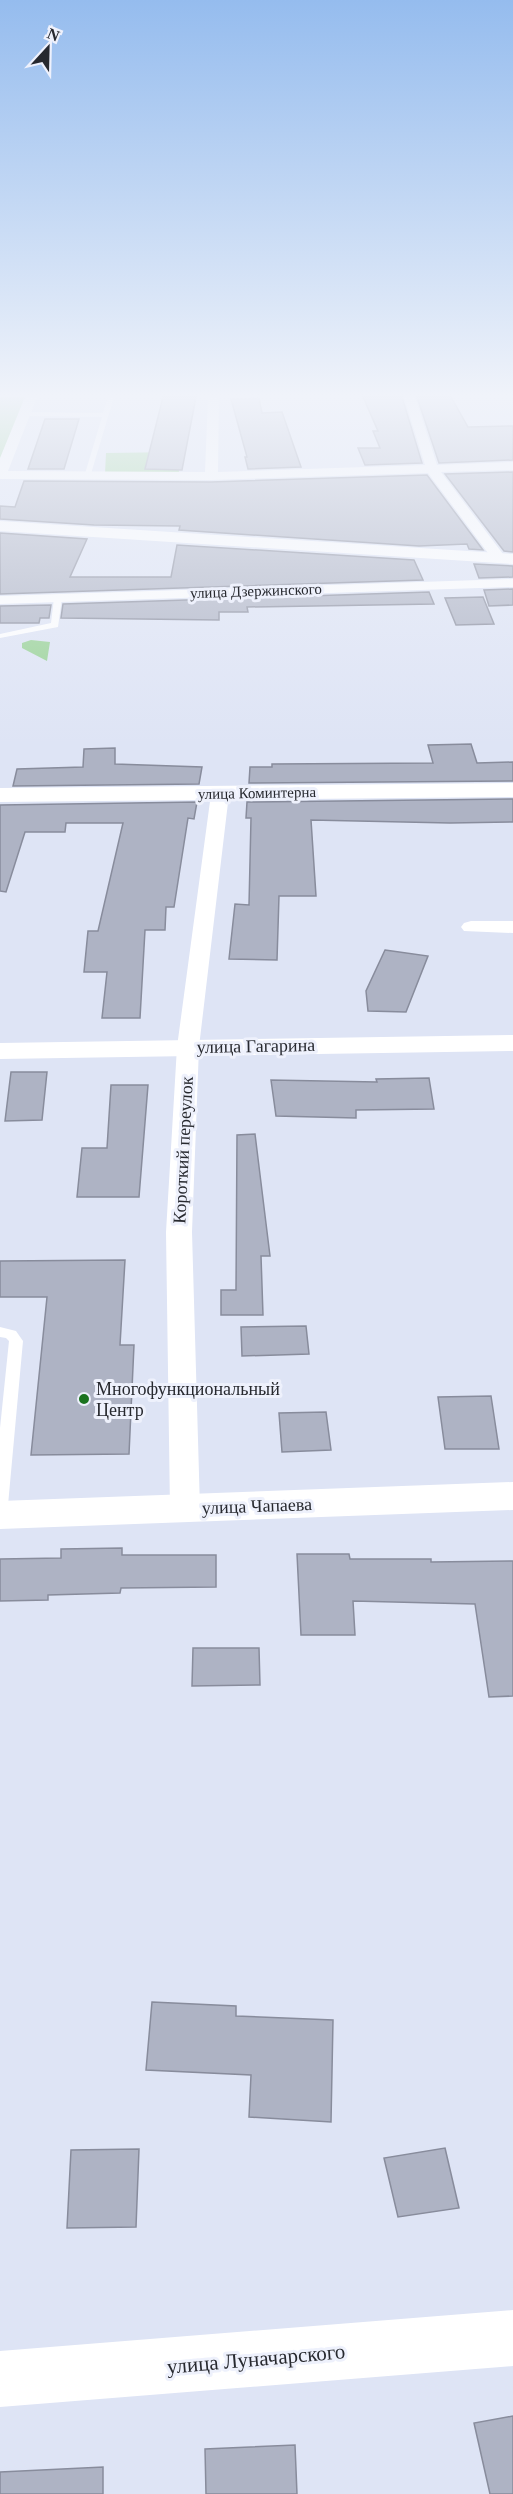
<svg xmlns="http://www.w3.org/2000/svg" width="513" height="2494" viewBox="0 0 513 2494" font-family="Georgia,serif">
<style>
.green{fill:#96d193}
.building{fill:#aeb3c4;stroke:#888c9c;stroke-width:1.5}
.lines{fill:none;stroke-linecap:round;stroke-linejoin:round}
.service{fill:#fff;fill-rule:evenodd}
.minor{fill:#fff;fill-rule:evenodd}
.tertiary{fill:#fff;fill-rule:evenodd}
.secondary{fill:#fff;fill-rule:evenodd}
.poi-dot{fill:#1b731f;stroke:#eef1fc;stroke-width:2}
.labels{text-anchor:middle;stroke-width:6;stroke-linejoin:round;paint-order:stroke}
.far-street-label{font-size:15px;fill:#27292f;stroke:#eef1fc}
.street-label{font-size:18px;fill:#27292f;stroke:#eef1fc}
.poi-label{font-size:18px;fill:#27292f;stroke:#eef1fc;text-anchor:start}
.near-street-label{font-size:21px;fill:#27292f;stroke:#eef1fc}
</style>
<rect width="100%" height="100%" fill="#dee4f5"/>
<path class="green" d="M0,397H26L0,461Z
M178,452L179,473L105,474L106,453Z
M31,640L50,642L47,661L22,648V643Z"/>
<path class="building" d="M163,397H196L182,470L145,469Z
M363,397H402L422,463L365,465L358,448H380L373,431H378Z
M417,397H451L468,427L513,426V460L439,463Z
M259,398L262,413L282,412L301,467L248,469L245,457H247L231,399Z
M45,419H79L64,469H28Z
M513,472V552L504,551L445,474Z
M427,475L483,550L469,549L467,544L419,546L179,530L180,526L94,525L0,519V506L15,507L24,481L211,482Z
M0,533L87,539L70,577H171L177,545L414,560L423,580L0,594Z
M474,564L513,566V577L479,578Z
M513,589V605L489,606L484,590Z
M429,592L434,604L247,607L248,612H219V620L61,618L63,604Z
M483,597L494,624L456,625L445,598Z
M51,605L49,618H40L39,623H0V606Z
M471,744L477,763L513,762V781L249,783L250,767H272V764L433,763L428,745Z
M115,748V764L202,767L199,784L13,786L17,769L83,767L84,749Z
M513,799V822L450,823L311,820L316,896H279L277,960L229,959L235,904L249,905L251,818H246L247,802Z
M197,802L194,819L188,818L174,907H166L165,930H145L140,1018H102L107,972H84L88,931H98L123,823H66L65,832H25L6,892L0,891V805Z
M385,950L428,956L406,1012L368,1011L366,991Z
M11,1072H47L42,1120L5,1121Z
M429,1078L434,1109L356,1110V1118L276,1116L271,1080L377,1082L376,1079Z
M111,1085H148L139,1197H77L82,1148H107Z
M255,1134L270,1256H261L263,1315H221V1290H236L237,1135Z
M125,1260L120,1345H134L129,1454L31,1455L47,1297H0V1261Z
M306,1326L309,1354L242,1356L241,1327Z
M491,1396L499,1449H445L438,1397Z
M326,1412L331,1450L282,1452L279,1413Z
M122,1548V1555H216V1587L121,1588L120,1593L48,1595V1600L0,1601V1559L61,1558V1549Z
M297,1554H349L350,1559H431V1562L513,1561V1696L489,1697L475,1604L353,1601L355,1635H301Z
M193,1648H259L260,1685L192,1686Z
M152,2002L236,2006V2016L333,2020L331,2122L249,2117L251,2075L146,2070Z
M445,2148L459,2208L398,2217L384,2158Z
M139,2149L136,2227L67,2228L71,2150Z
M513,2416V2494H490L474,2423Z
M295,2445L297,2494H206L205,2449Z
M103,2467V2494H0V2472Z"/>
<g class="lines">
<path class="service" d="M108,397H114L90,477L87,479L84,477L102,417L24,416L21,414L24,412L103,413Z
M58,596L62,598L58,627L0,638V634L51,623L54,598Z
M0,1327L16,1331L23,1341L8,1505L6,1509L0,1511V1428L9,1341L6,1338L0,1337Z"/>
<path class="minor" d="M25,397H37L8,471L205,472L208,397H219L218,472L425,465L404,397H415L437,465L513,462V470L441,472L506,558L499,562L494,561L428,473L211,480L0,479V458Z
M513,579V587L0,604V596Z
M220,789L226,790L229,794L199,1047L192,1232L200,1509L196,1517L185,1520L174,1517L170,1509L166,1232L177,1047L211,794L214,790Z
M471,921H513V933L464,931L461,927L464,923Z"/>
<path class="tertiary" d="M0,521L513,554V564L0,531Z
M513,783V797L0,802V788Z
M513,1035V1051L0,1059V1043Z"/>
<path class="secondary" d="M513,1482V1510L0,1529V1501Z
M513,2310V2366L0,2407V2351Z"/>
</g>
<linearGradient id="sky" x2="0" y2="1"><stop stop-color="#95bcee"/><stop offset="0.53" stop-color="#f0f3fa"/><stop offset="1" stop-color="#f0f3fa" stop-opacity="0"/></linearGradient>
<rect width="513" height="746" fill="url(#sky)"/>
<circle class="poi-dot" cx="84" cy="1399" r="6"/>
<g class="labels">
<g class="far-street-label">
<text transform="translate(256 591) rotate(-2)" y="5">улица Дзержинского</text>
<text transform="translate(257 793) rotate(-1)" y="5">улица Коминтерна</text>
</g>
<g class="street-label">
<text transform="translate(256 1046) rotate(-1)" y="6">улица Гагарина</text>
<text transform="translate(183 1150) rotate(-87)" y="6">Короткий переулок</text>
<text transform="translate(257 1506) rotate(-2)" y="6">улица Чапаева</text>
</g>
<g class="poi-label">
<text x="96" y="1395">Многофункциональный<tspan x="96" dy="21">Центр</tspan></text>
</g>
<g class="near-street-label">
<text transform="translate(256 2359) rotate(-5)" y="7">улица Луначарского</text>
</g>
</g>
<g transform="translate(48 48) rotate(22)" stroke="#eef1fc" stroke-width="4.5" paint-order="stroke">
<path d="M0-4.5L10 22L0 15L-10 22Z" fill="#27292f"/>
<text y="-9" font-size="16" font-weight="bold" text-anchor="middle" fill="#27292f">N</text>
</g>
</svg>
